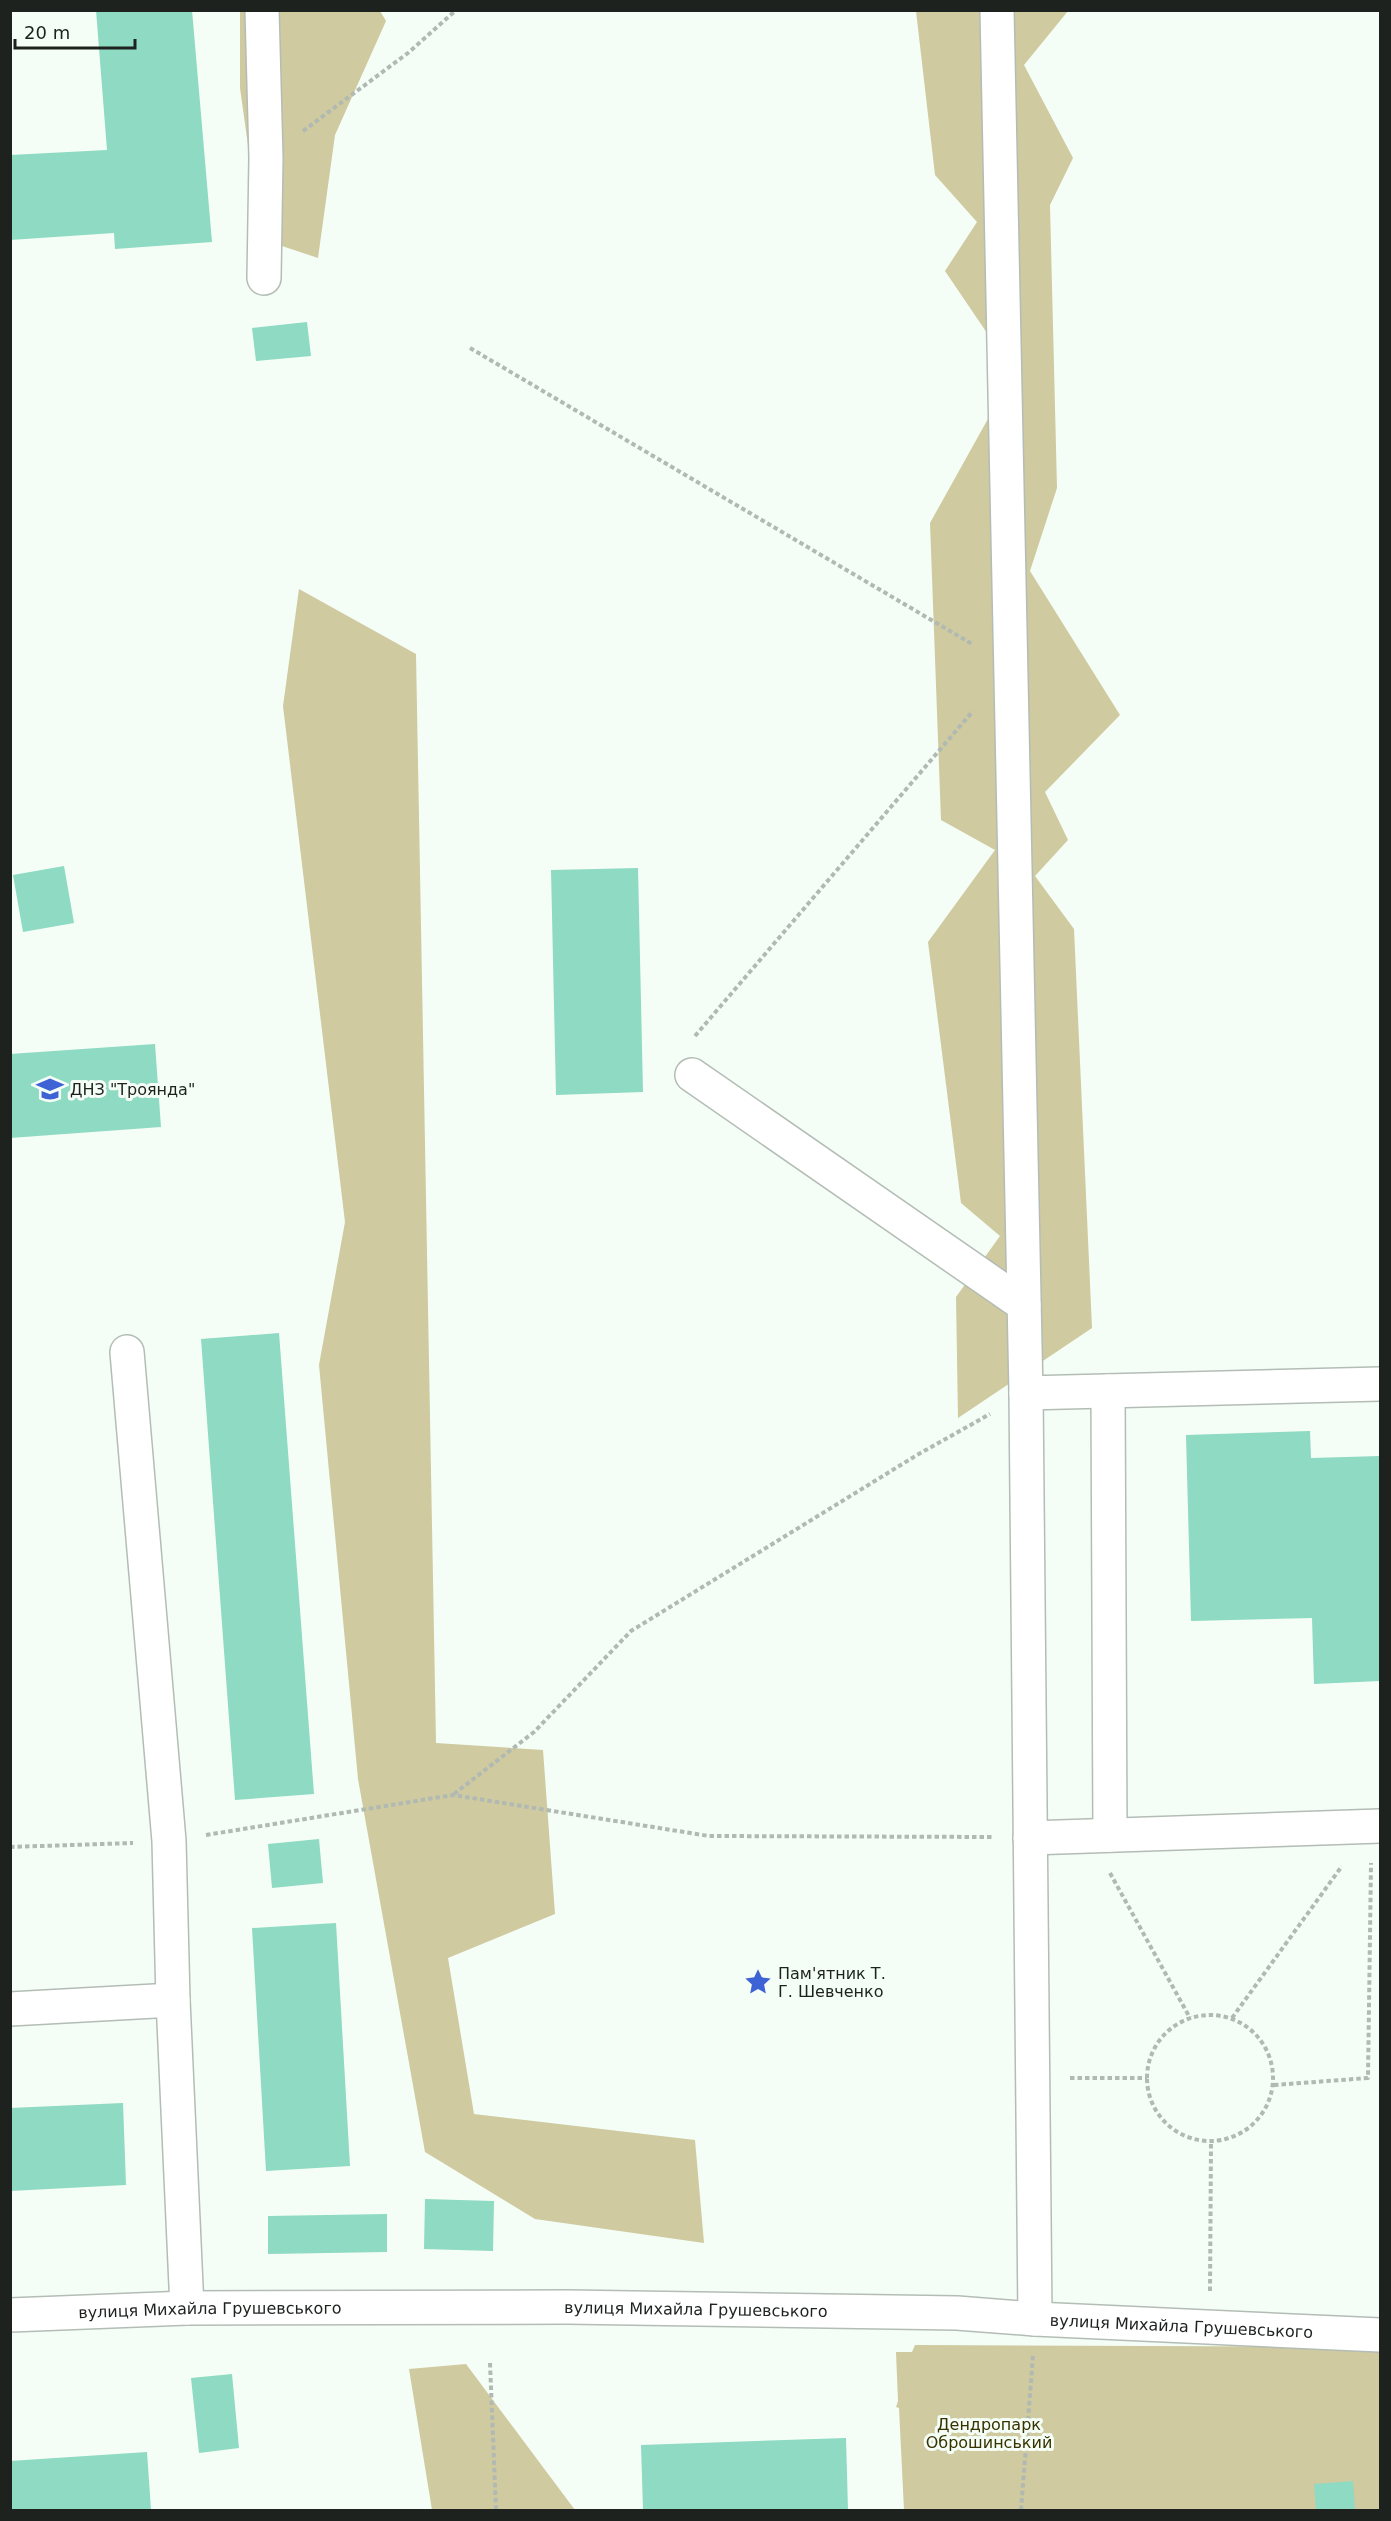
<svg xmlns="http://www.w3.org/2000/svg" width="1391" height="2521" viewBox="0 0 1391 2521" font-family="'DejaVu Sans',sans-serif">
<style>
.green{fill:#cfca9f}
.building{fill:#8edac2}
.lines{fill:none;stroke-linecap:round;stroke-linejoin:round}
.minor-casing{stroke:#b4bdb5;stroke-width:36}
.path{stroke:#b1b9b3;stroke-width:4;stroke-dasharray:4.5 3;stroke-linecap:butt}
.minor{stroke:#fff;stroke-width:33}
.labels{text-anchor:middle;stroke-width:6;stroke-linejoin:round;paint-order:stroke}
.poi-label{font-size:16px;fill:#1e221f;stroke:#f4fef6;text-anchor:start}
.street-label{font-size:16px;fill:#1e221f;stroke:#f4fef6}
.park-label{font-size:16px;fill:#383200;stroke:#f4fef6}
</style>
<rect width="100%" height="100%" fill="#f4fef6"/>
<path class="green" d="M240,11H380L386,21L335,135L318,258L261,239L240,88Z
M916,11H1068L1024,65L1073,158L1050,205L1057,488L1030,571L1120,715L1045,792L1068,840L1035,876L1074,929L1092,1328L958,1418L956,1297L1000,1236L961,1203L928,942L995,850L941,820L930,523L989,417L987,333L945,271L977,222L935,175Z
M299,589L416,654L436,1743L543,1750L555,1914L448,1958L474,2114L695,2140L704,2243L535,2219L425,2152L358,1779L319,1365L345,1222L283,706Z
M915,2345L1380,2347V2510H904L899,2408L896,2407L898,2401L896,2352H912Z
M466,2364L575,2510H432L409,2369Z"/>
<path class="building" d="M96,10H192L212,242L115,249L114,233L10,240V155L107,150Z
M307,322L311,356L256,361L252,328Z
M64,866L74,923L23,932L13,875Z
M638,868L643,1092L556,1095L551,870Z
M155,1044L161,1127L10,1138V1054Z
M279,1333L314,1794L235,1800L201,1339Z
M1310,1431L1311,1458L1380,1456V1681L1314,1684L1312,1618L1191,1621L1186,1435Z
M319,1839L323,1883L272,1888L268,1844Z
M336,1923L350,2166L266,2171L252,1928Z
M123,2103L126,2185L10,2191V2108Z
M425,2199L494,2201L493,2251L424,2249Z
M387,2214V2252L268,2254V2216Z
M232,2374L239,2448L199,2453L191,2378Z
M846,2438L848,2510H643L641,2445Z
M147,2452L151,2510H10V2461Z
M1353,2481L1355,2510H1316L1314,2484Z"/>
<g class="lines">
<defs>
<g id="minor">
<path d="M262,10L266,158L264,278"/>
<path d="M997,10L1026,1393L1035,2319"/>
<path d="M692,1075L1024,1305"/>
<path d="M127,1352L169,1841L173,2000L187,2308"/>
<path d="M1108,1391L1110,1835"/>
<path d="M1026,1393L1380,1384"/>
<path d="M1030,1838L1380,1826"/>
<path d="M10,2009L173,2000"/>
<path id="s1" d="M10,2315L187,2308L567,2307L957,2313L1035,2319L1380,2335"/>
</g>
</defs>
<use href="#minor" class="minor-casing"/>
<path class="path" d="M303,131L408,53L456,10
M470,348L972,644
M695,1036L973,711
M454,1794L534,1732L631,1631L917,1455L990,1414
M206,1835L453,1795L709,1836L993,1837
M10,1847L133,1843
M1110,1873L1190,2018
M1147 2078a63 63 0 1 1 126 0a63 63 0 1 1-126 0Z
M1232,2018L1342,1866
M1070,2078H1147
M1274,2085L1368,2078L1371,1863
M1210,2291L1211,2142
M490,2363L496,2510
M1021,2510L1033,2356"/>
<use href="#minor" class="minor"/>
</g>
<defs>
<symbol id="school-bare" viewBox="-9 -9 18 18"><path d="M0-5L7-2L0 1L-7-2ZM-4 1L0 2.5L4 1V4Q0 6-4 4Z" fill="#3e63d5" stroke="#f4fef6" stroke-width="2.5" paint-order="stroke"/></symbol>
<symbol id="sight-bare" viewBox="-9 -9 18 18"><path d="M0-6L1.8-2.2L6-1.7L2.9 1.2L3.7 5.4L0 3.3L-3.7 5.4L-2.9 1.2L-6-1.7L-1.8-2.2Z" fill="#3e63d5" stroke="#f4fef6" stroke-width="2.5" paint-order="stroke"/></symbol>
</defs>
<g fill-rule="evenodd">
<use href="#school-bare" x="31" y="1070" width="38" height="38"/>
<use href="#sight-bare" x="739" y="1963" width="38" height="38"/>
</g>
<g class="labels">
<g class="poi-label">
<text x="70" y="1095">ДНЗ "Троянда"</text>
<text x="778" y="1979">Пам'ятник Т.<tspan x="778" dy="18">Г. Шевченко</tspan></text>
</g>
<g class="street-label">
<text dy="6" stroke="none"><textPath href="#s1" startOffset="686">вулиця Михайла Грушевського</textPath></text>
<text dy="6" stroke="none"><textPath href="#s1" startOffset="200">вулиця Михайла Грушевського</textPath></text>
<text dy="6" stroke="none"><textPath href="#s1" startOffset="1172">вулиця Михайла Грушевського</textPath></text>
</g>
<g class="park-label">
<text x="989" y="2430">Дендропарк<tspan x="989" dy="18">Оброшинський</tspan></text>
</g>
</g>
<rect width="1391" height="2521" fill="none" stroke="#1e221f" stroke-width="24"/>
<path d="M15 39v9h120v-9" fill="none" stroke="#1e221f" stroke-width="3"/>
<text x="24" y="39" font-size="18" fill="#1e221f" stroke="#f4fef6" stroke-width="4.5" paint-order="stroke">20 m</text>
</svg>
